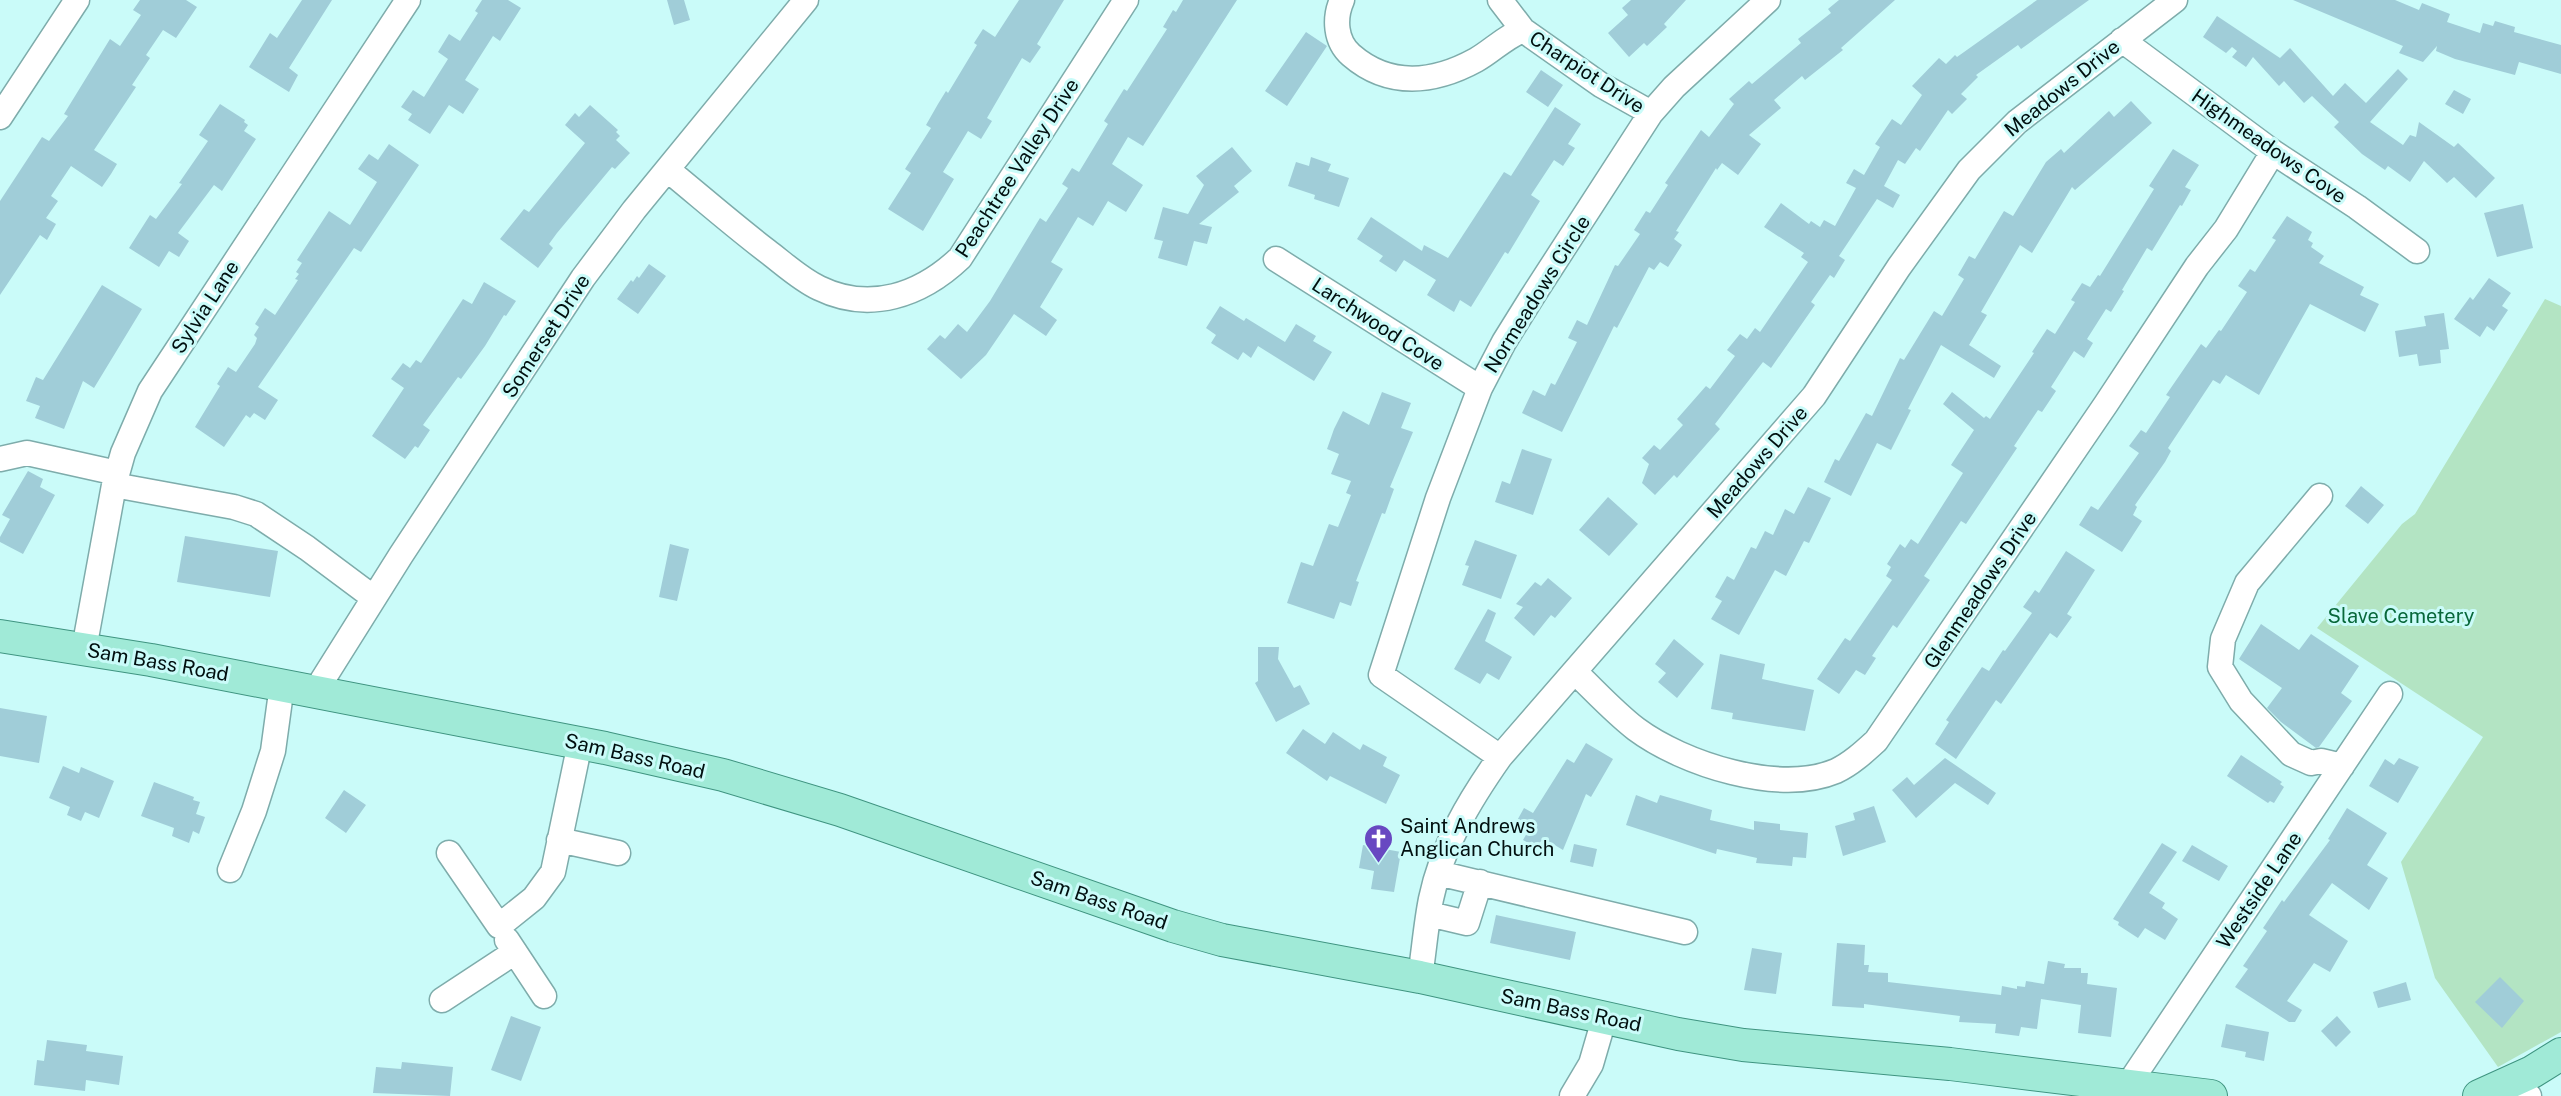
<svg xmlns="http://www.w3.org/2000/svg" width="2561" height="1096" viewBox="0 0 2561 1096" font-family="'Public Sans',sans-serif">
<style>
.green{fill:#b3e4c3}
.building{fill:#a0cdd8}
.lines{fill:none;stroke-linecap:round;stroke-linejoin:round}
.minor-casing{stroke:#7eacab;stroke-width:27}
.major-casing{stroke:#3f9480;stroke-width:34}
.minor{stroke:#fff;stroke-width:24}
.major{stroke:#a0ead7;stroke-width:32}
.labels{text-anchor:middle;stroke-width:6;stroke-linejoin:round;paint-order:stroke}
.street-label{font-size:20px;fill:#010f0f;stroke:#cafbf9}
.park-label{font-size:20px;fill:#08683a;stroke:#cafbf9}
.poi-label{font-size:20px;fill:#010f0f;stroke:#cafbf9;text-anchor:start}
</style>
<rect width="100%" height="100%" fill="#cafbf9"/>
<path class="green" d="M2545,299L2561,306V1032L2498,1067L2435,978L2401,862L2483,737L2317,628L2402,524L2415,514Z"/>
<path class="building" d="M140,0H186L197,7L176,38L163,30L146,55L150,58L132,85L136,87L94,150L117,164L111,174L102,187L71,166L51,196L58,201L46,218L56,224L47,240L40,235L0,295V201L42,137L49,141L68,116L64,114L110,39L120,46L141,15L133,10Z
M302,0H332L289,68L298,75L289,92L249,67L270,33L277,38Z
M482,0H508L521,8L500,41L493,36L465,80L479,89L463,114L449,105L430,134L408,120L412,114L401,107L413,90L424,97L448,59L438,52L449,34L460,41L478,13L475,11Z
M667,0H684L690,20L674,25Z
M1019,0H1064L1037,44L1041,47L1030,63L1022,58L987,118L992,121L981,139L968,131L943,172L954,179L923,231L888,209L911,173L905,169L931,128L926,125L938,104L946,91L948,93L977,45L974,43L983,29L995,37Z
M1183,0H1237L1143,146L1128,137L1112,164L1143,185L1126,212L1108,201L1093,226L1078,217L1051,262L1063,269L1040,307L1057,320L1046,336L1014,314L986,355L961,379L927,349L940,335L945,339L958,324L967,332L990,301L1040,218L1046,222L1068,188L1062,184L1072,168L1079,172L1108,124L1104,121L1124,89L1127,91L1167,29L1163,27L1173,10L1176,12Z
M1631,0H1686L1664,24L1667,27L1647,46L1644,43L1629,57L1608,33L1628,15L1622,8Z
M1839,0H1895L1841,48L1843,50L1805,80L1802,76L1774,100L1781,108L1749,135L1761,144L1738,175L1722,163L1717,170L1716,168L1676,231L1679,232L1674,239L1682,245L1668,267L1660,262L1654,270L1649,267L1617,328L1614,326L1562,432L1522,413L1533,390L1545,396L1551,383L1555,385L1577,342L1568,338L1577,320L1587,325L1615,265L1618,266L1640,234L1634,230L1646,211L1650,213L1668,185L1665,183L1701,130L1709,137L1734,104L1729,99L1749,81L1752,84L1801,43L1798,39L1831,13L1828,9Z
M2037,0H2089L2021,49L2018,45L1976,75L1978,77L1961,94L1967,99L1952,114L1948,110L1920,151L1916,148L1905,164L1898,160L1884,186L1900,195L1893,208L1877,199L1839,256L1845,260L1834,278L1830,275L1811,302L1815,305L1771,368L1763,362L1715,424L1720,429L1677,478L1674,475L1655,495L1642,483L1649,464L1642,458L1654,445L1660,450L1683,425L1677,419L1706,386L1710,389L1735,356L1727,350L1740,334L1747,339L1755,328L1760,332L1808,262L1801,257L1804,253L1764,227L1781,203L1809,224L1811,221L1820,227L1824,220L1835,226L1856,188L1846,183L1854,169L1864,175L1880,147L1875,144L1892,119L1901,125L1922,95L1912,86L1939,58L1946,64L1955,55L1957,57Z
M2293,0H2395L2419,10L2422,3L2450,14L2447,22L2480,33L2483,23L2493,26L2495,21L2515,27L2514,32L2561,45V74L2519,62L2515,75L2455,59L2436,51L2437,46L2423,62L2399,53L2403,46Z
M2217,16L2280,58L2290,48L2333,96L2345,83L2366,103L2398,69L2408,79L2370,122L2403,145L2410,135L2416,137L2419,122L2454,147L2458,143L2495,178L2476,198L2454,177L2447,183L2424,161L2410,182L2388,166L2385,170L2362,154L2334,127L2339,122L2312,96L2304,103L2284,81L2279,86L2253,57L2246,67L2232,57L2237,51L2232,47L2226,53L2203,37Z
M1306,32L1327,46L1287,106L1265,91Z
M1541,70L1563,85L1548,107L1526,92Z
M2454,90L2471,99L2463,114L2445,104Z
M2131,101L2152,123L2075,190L2072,187L2032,253L2020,245L1981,312L1987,315L1969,345L2001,366L1994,378L1941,345L1908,409L1911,410L1891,450L1877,443L1851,496L1824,482L1835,459L1839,461L1866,413L1872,416L1900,358L1904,360L1934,311L1942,316L1964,279L1958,275L1969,256L1975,259L2004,211L2013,216L2046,162L2061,149L2064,153L2109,111L2114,117Z
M220,104L245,120L244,122L248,125L244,131L256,139L222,191L214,185L178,233L189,241L179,257L169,251L159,267L129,248L150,215L156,219L182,184L179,183L208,141L199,135Z
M590,105L618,130L616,132L620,136L616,140L630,153L615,169L612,167L557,233L549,244L553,248L538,268L500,239L524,209L529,212L585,143L565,125L575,113L579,117Z
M1555,107L1581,124L1568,144L1575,148L1563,166L1554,160L1531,195L1540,201L1508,254L1505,252L1471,307L1460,300L1454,312L1427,295L1436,280L1404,260L1396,272L1379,261L1383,256L1357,239L1371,217L1422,251L1424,245L1448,258L1504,172L1511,176Z
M389,144L419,165L361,252L354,248L258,387L278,400L265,420L254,413L250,418L246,415L224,447L195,427L220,386L217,384L228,367L236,372L255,344L257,338L254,335L259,327L255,324L265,308L275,315L298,280L295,279L299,274L296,272L302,263L297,260L329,211L350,225L377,182L358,169L369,154L378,160Z
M1232,147L1252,171L1234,186L1239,192L1199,224L1212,227L1207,244L1194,241L1187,266L1158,258L1163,241L1154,239L1163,207L1188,214L1204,185L1196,176Z
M2173,149L2199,165L2185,187L2191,190L2182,206L2180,205L2152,251L2147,248L2122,290L2124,291L2111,312L2106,309L2087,339L2093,343L2084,358L2074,351L2051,387L2056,391L2042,412L2038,410L2014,446L2017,448L1966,524L1961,521L1924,576L1930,580L1897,628L1893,625L1872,656L1876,658L1865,675L1856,670L1839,694L1817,679L1845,638L1850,641L1892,580L1886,576L1891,567L1887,564L1900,544L1905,548L1911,539L1918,544L1963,473L1951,465L1974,430L1943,404L1952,392L1984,418L1986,416L1990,419L2034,353L2032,352L2047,329L2055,334L2075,302L2071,300L2082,283L2090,287L2098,275L2100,276L2154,189L2149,186Z
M1311,157L1331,164L1328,171L1349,178L1339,207L1314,199L1315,195L1288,186L1296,162L1309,166Z
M2523,204L2533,248L2497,257L2484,213Z
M2287,216L2312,232L2308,240L2313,243L2311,247L2324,256L2319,263L2364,287L2360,295L2379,304L2365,332L2310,304L2259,395L2226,375L2220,384L2213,380L2168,448L2171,451L2165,462L2135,505L2137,507L2133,515L2142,521L2122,552L2079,525L2091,506L2098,510L2139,453L2129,446L2141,430L2146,433L2170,397L2166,395L2201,344L2206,348L2219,330L2221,331L2247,292L2238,286L2250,269L2255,272L2276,240L2272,238Z
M649,264L666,276L638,314L617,299L631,280L633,282L637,276L639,278Z
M2489,278L2511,293L2502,306L2508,310L2494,331L2487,326L2480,337L2454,319L2470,297L2473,300Z
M484,282L516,301L506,316L504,315L485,346L461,379L458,377L423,425L430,430L418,448L415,446L405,459L372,436L404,388L391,379L403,363L410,368L416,360L421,363L463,299L472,304Z
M102,285L142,309L94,388L83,381L64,429L35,418L40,406L26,401L36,377L43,380Z
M1220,306L1244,321L1246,318L1285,342L1296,324L1316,336L1313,341L1332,352L1314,381L1258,346L1251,358L1243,352L1238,360L1211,343L1216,335L1206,328Z
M2444,313L2449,349L2440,350L2441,363L2419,366L2417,354L2399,357L2395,331L2426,326L2424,316Z
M1382,392L1411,403L1401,428L1413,432L1390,487L1394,489L1385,514L1382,513L1356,581L1359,582L1351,606L1340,602L1334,619L1287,603L1301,562L1313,566L1329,524L1338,527L1351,495L1346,493L1351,481L1331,474L1339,454L1327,449L1334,429L1343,411L1369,425Z
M1522,449L1552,459L1533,515L1495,502L1502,481L1510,484Z
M28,471L43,479L40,487L55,495L23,554L0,542V537L10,519L2,515Z
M2361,486L2384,505L2368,524L2345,506Z
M1808,487L1831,498L1809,543L1804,541L1786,576L1775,570L1739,635L1711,619L1722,601L1715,597L1727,576L1734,580L1751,547L1756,549L1765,531L1773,535L1785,509L1794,514Z
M1608,497L1638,524L1609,556L1579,530Z
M185,536L278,551L270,597L177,582Z
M1475,540L1517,555L1501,599L1462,585L1469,566L1465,565Z
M670,544L689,549L677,601L659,597Z
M2066,551L2095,570L2067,614L2072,617L2057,638L2050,633L2001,704L1996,700L1956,759L1935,744L1949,722L1946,720L1982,667L1989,671L2003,650L2005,651L2032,613L2023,607L2035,590L2039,593Z
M1548,578L1572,598L1555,618L1551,615L1534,636L1514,618L1523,607L1516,604L1535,582L1541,586Z
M1488,609L1496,613L1485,641L1512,657L1499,680L1487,673L1480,684L1454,669Z
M2261,624L2299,650L2311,634L2359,666L2341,693L2352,701L2319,747L2316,748L2281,722L2267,708L2282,688L2239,659Z
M1674,639L1704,664L1677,698L1658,682L1666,673L1655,664Z
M1258,647H1279L1278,659L1294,688L1300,685L1310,704L1276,722L1255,683L1258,681Z
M1720,654L1765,664L1762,679L1814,690L1805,731L1732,719L1733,713L1711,709Z
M0,708L47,716L39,763L0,756Z
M1303,729L1325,744L1333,732L1360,750L1363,744L1387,757L1383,766L1400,775L1386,804L1330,776L1327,781L1286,753Z
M1586,743L1613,759L1591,797L1586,794L1563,850L1548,841L1546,844L1541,841L1537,848L1523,840L1527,833L1514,826L1524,808L1533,813L1567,759L1574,763Z
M2241,755L2282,782L2280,784L2284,787L2274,803L2270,801L2268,803L2227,776Z
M1945,758L1996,793L1988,805L1955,783L1916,818L1892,790L1907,777L1914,785Z
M2399,758L2419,767L2398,803L2369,786L2385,759L2394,765Z
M63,766L79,773L81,767L114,781L99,818L85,812L81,821L67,815L70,807L49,798Z
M154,782L194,797L193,800L200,802L196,814L205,817L199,834L193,831L189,843L172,836L174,828L141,816Z
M344,790L366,805L346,833L325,818Z
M1636,795L1657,803L1660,795L1712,810L1710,820L1754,830V821L1780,824V830L1808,833L1806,858L1793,857L1792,866L1756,863L1757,858L1717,849L1716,854L1626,825Z
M1874,806L1886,842L1843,856L1835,826L1855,820L1853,813Z
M2347,808L2387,833L2367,865L2388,878L2369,910L2332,883L2309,915L2348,941L2330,972L2314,963L2287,1001L2302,1010L2295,1022H2289L2235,987L2248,969L2243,966L2267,931L2263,928L2282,900L2284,902L2330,840L2328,839Z
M2162,843L2177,852L2149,893L2165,903L2162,908L2178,919L2165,940L2145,928L2138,938L2118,925L2119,922L2113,919Z
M1574,844L1597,849L1593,867L1570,862Z
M1363,845L1401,852L1394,892L1371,889L1374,871L1359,868Z
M2192,845L2228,866L2219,881L2182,861Z
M1496,915L1576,932L1570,960L1490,943Z
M1837,943L1865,945L1864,965H1869L1868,972L1888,973V982L2001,995L2002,986L2017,989V986L2025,987L2026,981L2044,984L2048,961L2065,964L2064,968H2081V973H2088L2087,984L2117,988L2111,1037L2078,1033L2081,1005L2041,999L2037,1029L2021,1027L2019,1036L1995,1033L1996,1024L1959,1022L1960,1016L1864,1004V1008L1832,1006Z
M1752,948L1782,953L1776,994L1744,990Z
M2500,977L2524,1001L2502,1028L2475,1002Z
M2406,982L2411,1000L2378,1008L2373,992Z
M511,1016L541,1027L521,1081L491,1070Z
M2337,1016L2351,1032L2336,1047L2321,1031Z
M2226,1024L2269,1032L2264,1061L2245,1057L2246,1052L2221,1047Z
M47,1040L87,1045L86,1051L123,1056L119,1085L86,1080L85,1091L34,1085L37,1060L44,1061Z
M402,1062L453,1067L450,1096L373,1093L376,1067L401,1069Z"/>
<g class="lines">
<defs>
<path id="minor" d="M1342,0C1334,18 1335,41 1351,55C1389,88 1434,83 1476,60C1492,51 1505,37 1523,30
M1500,0L1523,30L1601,85L1651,113
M2122,40L2273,152L2357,207L2417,251
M0,117L77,0
M668,170C701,197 733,225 767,251C783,263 800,279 819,288C870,313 921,295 960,258L1126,0
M1276,259L1480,388
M0,459L27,453L117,473
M114,485L234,507L256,514L307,548L374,598
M2320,496L2247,583L2223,639L2220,667L2241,701L2291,754L2311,763L2321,761L2342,766
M84,649L114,485L123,453L150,391L408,0
M1575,672C1595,691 1614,712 1636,729C1683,764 1779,795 1836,771C1851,764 1864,752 1876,741L2106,404L2197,266L2226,229L2273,152
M315,692L401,555L583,278L634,210L806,0
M1500,757L1381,675L1438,498L1480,388L1504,342L1532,297L1651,113L1674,87L1768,0
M559,840L618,853
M449,853L499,926L534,898L553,872L580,743
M230,870L254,811L273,751L282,685
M1438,873L1685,932
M1429,914L1467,923L1480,882
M507,940L544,996
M1420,977C1424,951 1426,924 1431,899C1442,846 1469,801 1500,757L1814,396L1899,267L1969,170L2017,122L2175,0
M442,1000L515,952
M2514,1080L2529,1096
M2128,1085L2390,694
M1572,1096L1591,1064L1605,1016"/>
<path id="major" d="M0,636L151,660L605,748L723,775L840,810L1173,926L1222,940L1420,977L1678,1034L1743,1045L1950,1064L2211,1096
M2479,1096L2532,1072L2561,1054"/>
</defs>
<use href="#minor" class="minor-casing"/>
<use href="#major" class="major-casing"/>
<use href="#minor" class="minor"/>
<use href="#major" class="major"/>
</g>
<defs>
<symbol id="church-pin" viewBox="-11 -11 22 30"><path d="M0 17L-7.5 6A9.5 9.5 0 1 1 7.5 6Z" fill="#6848c1" stroke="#cafbf9"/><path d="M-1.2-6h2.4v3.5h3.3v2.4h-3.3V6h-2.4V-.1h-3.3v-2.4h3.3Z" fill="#fff"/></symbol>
</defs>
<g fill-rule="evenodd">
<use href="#church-pin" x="1362" y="822" width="33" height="45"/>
</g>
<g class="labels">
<g class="street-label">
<text transform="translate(1587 72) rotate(33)" y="7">Charpiot Drive</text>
<text transform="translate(2062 88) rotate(-39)" y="7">Meadows Drive</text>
<text transform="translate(2269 146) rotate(35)" y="7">Highmeadows Cove</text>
<text transform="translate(1017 168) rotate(-57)" y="7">Peachtree Valley Drive</text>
<text transform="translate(1537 294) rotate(-58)" y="7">Normeadows Circle</text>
<text transform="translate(205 307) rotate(-57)" y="7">Sylvia Lane</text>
<text transform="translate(1378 324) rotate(33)" y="7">Larchwood Cove</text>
<text transform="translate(546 336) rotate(-57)" y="7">Somerset Drive</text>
<text transform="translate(1757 462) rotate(-49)" y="7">Meadows Drive</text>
<text transform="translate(1980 590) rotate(-56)" y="7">Glenmeadows Drive</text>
<text transform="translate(158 662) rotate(10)" y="7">Sam Bass Road</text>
<text transform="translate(635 756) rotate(13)" y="7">Sam Bass Road</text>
<text transform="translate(2259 890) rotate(-56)" y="7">Westside Lane</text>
<text transform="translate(1099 900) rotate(19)" y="7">Sam Bass Road</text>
<text transform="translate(1571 1010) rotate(12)" y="7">Sam Bass Road</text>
</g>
<g class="park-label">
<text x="2401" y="623">Slave Cemetery</text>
</g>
<g class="poi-label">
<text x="1400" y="833">Saint Andrews<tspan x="1400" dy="23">Anglican Church</tspan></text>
</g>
</g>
</svg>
